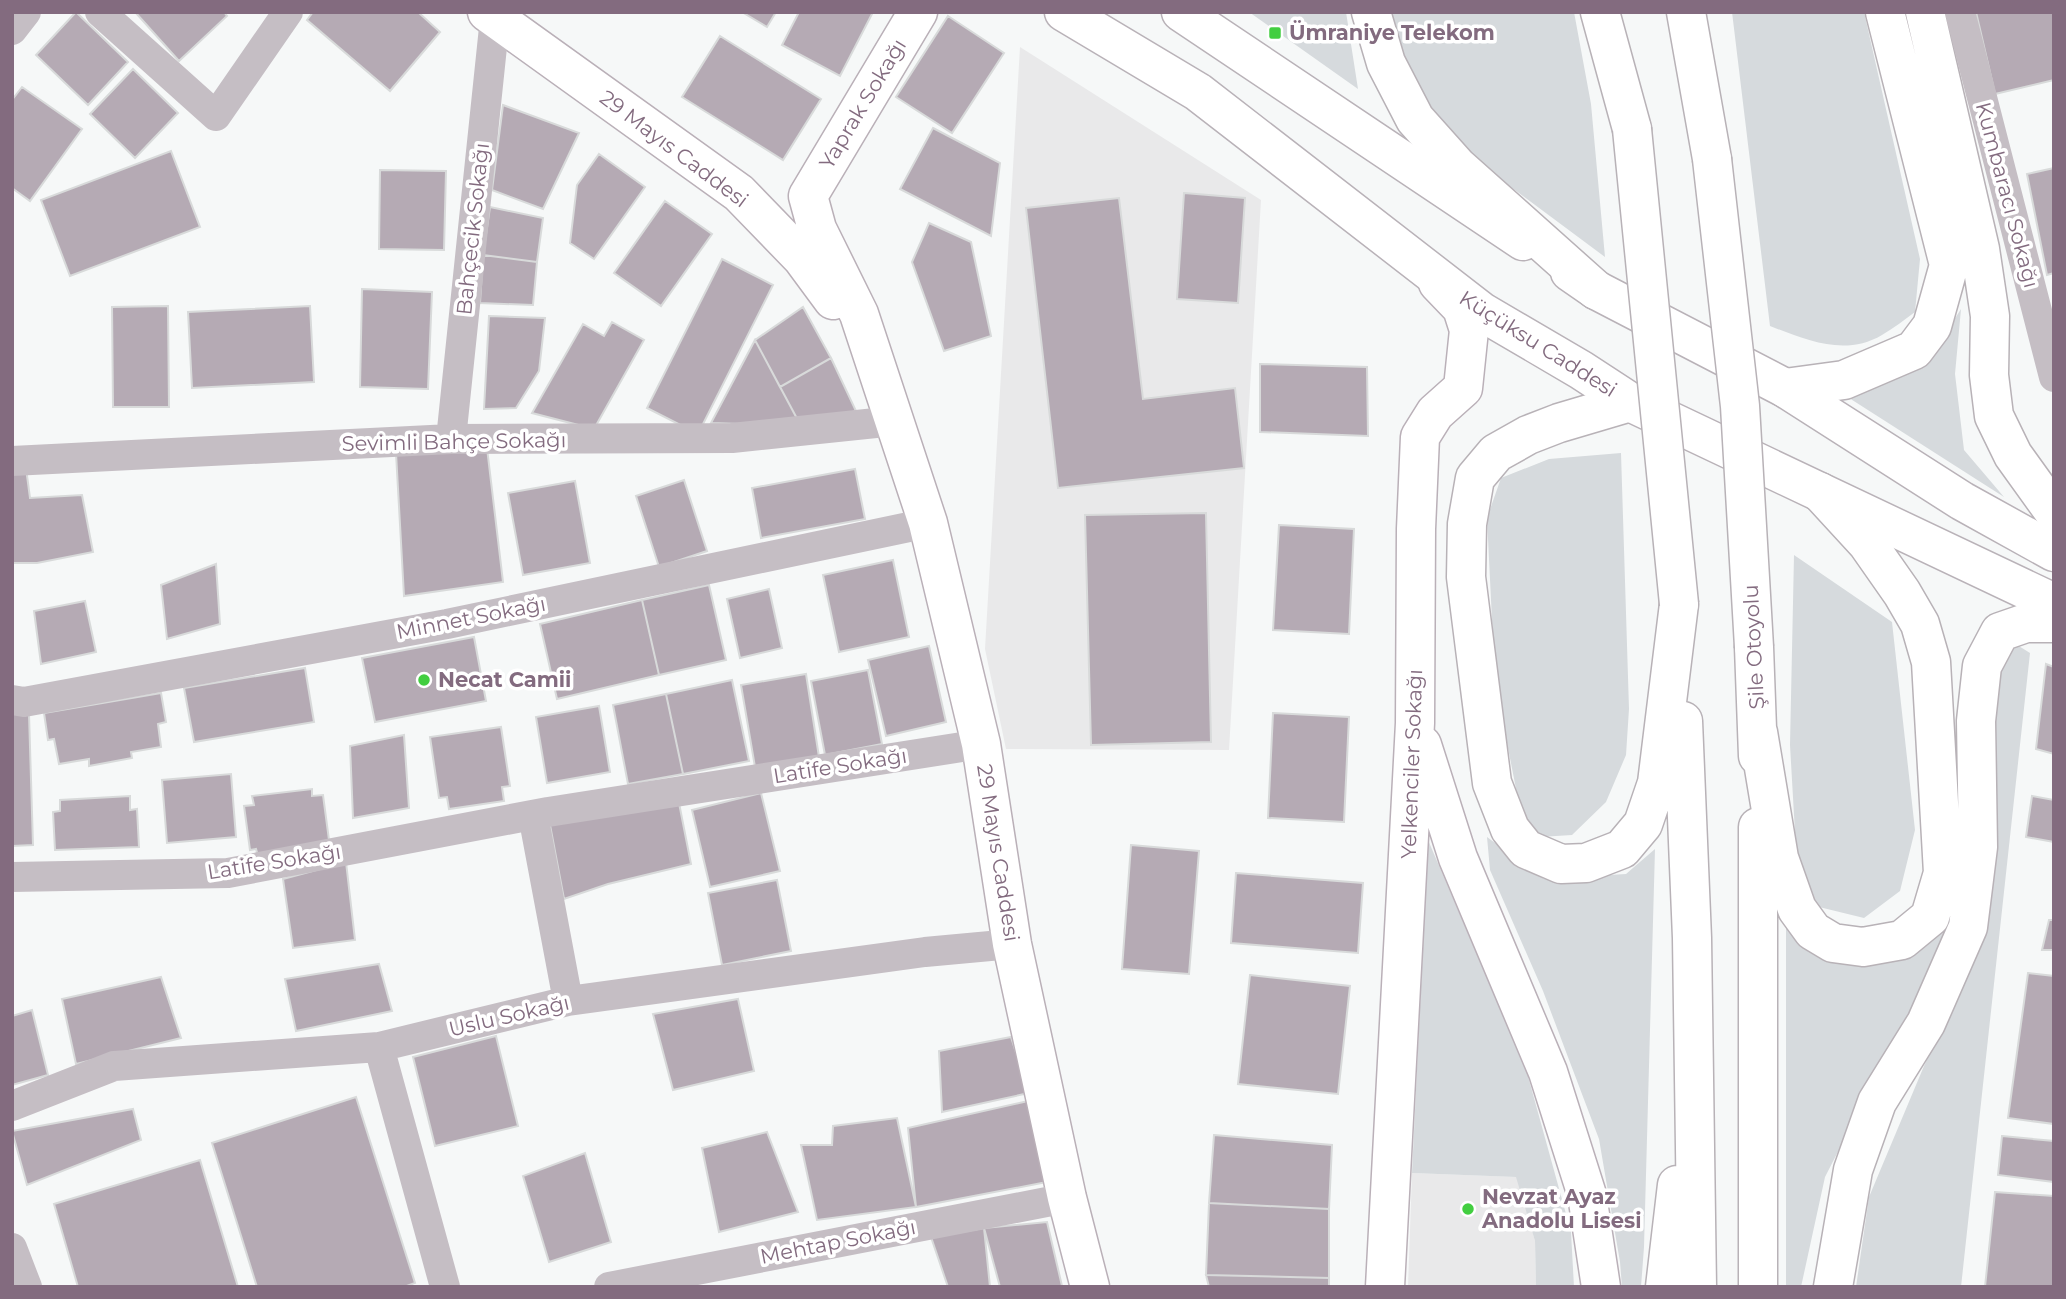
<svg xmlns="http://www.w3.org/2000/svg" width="2066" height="1299" viewBox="0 0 2066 1299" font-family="Montserrat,sans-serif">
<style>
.built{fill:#e9e9ea}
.green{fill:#d6dadd}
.building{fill:#b5aab4;stroke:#d8dada;stroke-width:2}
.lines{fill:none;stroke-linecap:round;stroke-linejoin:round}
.secondary-casing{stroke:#bab0b8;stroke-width:41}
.primary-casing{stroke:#b9b2b8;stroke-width:41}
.highway-casing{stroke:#b8b2b7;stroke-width:41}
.street{stroke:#c5bec4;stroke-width:30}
.secondary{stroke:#fff;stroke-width:38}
.primary{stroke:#fff;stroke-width:38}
.highway{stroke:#fff;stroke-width:38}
.highway-bridge-casing{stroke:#b8b2b7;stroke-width:41;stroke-linecap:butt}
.highway-bridge{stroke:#fff;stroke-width:38}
.poi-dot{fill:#42ce40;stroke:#fff;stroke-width:2.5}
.labels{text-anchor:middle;stroke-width:7;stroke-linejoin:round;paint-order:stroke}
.poi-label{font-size:21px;font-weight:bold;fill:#836b7f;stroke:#fff;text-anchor:start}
.street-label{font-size:21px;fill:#836b7f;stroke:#fff}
</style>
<rect width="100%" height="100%" fill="#f6f8f8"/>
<path class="built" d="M1020,47L1261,200L1229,750L1006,749L985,649Z
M1412,1173L1517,1177L1535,1241L1536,1287H1408Z"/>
<path class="green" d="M1249,12H1346L1358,89Z
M1389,12H1574L1591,104L1605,257L1442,136L1398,46Z
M1732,12H1864L1920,259L1915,312C1904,320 1894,328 1882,335C1845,357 1806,340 1770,326Z
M1961,309L1955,374L1964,450L2004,497L1835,389L1933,353Z
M1621,453L1629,709L1626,755L1606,802L1572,835L1540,837L1521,814L1495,682L1487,518L1501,478L1549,459Z
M1794,555L1892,622L1915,830L1900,891L1864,918L1815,906L1796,850L1790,745Z
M2014,643L2030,653L1961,1287H1856L1869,1197L1924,1066L1984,939L1991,692Z
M1487,837L1544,879L1626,874L1655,849L1644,1247L1641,1287H1622L1620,1262L1599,1139L1543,991L1490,870Z
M1428,840L1526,1069L1571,1232L1574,1287H1536L1535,1241L1516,1177L1412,1173Z
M1952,910L1950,933L1825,1177L1801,1287H1786V924L1820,957L1871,966L1910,949Z"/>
<path class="building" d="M76,12L128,62L88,105L36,55Z
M135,12H224L227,16L179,61Z
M313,12H418L440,32L390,91L307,20Z
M742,12H776L767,27Z
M799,12H873L840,76L782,45Z
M1976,12H2054V80L1995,94Z
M948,16L1004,53L952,133L896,97Z
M720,36L821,99L783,160L682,97Z
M133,69L178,113L135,158L90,114Z
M22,87L82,129L30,201L12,188V100Z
M503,105L579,133L543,209L492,190Z
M933,128L1000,163L991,236L900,189Z
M171,151L200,227L70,276L41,200Z
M599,154L645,187L594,259L570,243L577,185Z
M2054,168V273L2047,275L2027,174Z
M380,170L446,171L444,250L379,249Z
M1184,193L1245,198L1238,303L1177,299Z
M1119,198L1143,399L1235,388L1244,468L1058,488L1026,208Z
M665,201L712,234L661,306L614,273Z
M490,207L543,218L537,262L483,255Z
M929,223L971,242L991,336L944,351L912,262Z
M483,255L537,262L533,305L480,303Z
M722,259L773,285L698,434L647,408Z
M362,289L432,292L428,389L360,387Z
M168,306L169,407H113L112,307Z
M310,306L314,382L192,388L188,312Z
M803,307L831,358L780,387L755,340Z
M489,316L545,318L539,371L516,408L484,409Z
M612,322L644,340L594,429L532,413L583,324L604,336Z
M755,340L801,426L711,423Z
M831,358L856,411L801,426L780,387Z
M1260,364L1367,367L1368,436L1260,432Z
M487,448L503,582L404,596L396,453Z
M26,468L30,498L82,495L93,552L37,563H12V469Z
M855,469L865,519L761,538L752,488Z
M684,480L707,551L659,567L636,496Z
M575,481L590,563L523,575L508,493Z
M1206,513L1211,742L1091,745L1085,515Z
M1279,525L1354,529L1349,634L1273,630Z
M893,560L909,637L839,652L823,575Z
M216,564L220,624L167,639L161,585Z
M709,585L726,660L659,675L642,600Z
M769,589L782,648L740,658L727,599Z
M642,600L659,675L557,699L540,624Z
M85,601L96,652L41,664L34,611Z
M474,637L486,701L375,722L362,658Z
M929,646L946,722L886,736L868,660Z
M2046,664L2054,667V754L2036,749Z
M305,668L314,722L194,742L184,688Z
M868,670L882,744L825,755L811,681Z
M806,674L819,757L755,767L741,685Z
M732,680L749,761L683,774L666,694Z
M161,693L166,722L158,724L161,747L131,752L132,758L89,766V759L59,764L54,739L48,740L44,713Z
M666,694L683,774L628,784L613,705Z
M599,706L610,772L547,783L536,717Z
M1273,713L1349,717L1344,822L1268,818Z
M12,714H29L33,845L12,846Z
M501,727L510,786L502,787L504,801L449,809L447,797L439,798L430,737Z
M404,735L409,808L353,818L350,746Z
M231,774L236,837L167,843L162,780Z
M312,789V796L323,795L329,840L258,856L256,849L250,850L244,806L254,805L252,796Z
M761,793L780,871L710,887L692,810Z
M130,796V810L137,809L139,847L55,850L53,812L60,811V800Z
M2032,796L2054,800V842L2026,837Z
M679,803L691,864L608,884L564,899L550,825Z
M1131,845L1199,851L1189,974L1122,969Z
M346,862L355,940L293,948L283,879Z
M1236,873L1363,883L1358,953L1231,943Z
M777,880L791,951L722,965L708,893Z
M2049,920H2054V950H2042Z
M379,964L392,1011L296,1031L285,979Z
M2028,973L2054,976V1124L2008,1118Z
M1250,975L1350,986L1338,1094L1238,1084Z
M161,977L181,1038L76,1064L62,999Z
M738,999L754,1071L673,1090L653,1014Z
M32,1010L48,1075L12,1085V1016Z
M496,1036L518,1126L435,1146L413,1057Z
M1011,1037L1029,1093L942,1112L939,1051Z
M356,1097L415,1283L404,1287H257L212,1143Z
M1028,1101L1047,1182L916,1207L908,1128Z
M133,1109L141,1140L27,1185L12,1131Z
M897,1118L916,1207L817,1220L801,1145H832L833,1126Z
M767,1132L798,1212L719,1232L702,1148Z
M1214,1135L1332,1145L1329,1209L1209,1203Z
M2002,1136L2054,1141V1182L1998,1175Z
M585,1153L611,1242L549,1262L523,1176Z
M200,1160L238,1287H78L54,1204Z
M1995,1192L2054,1196V1287H1985Z
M1209,1203L1329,1209V1278L1206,1275Z
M1047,1222L1062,1286L1000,1287L984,1228Z
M984,1228L990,1287H948L931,1237Z
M1206,1275L1329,1278V1287H1209Z"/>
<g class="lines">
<defs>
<path id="secondary" d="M487,12L739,193L802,258L833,300
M808,196L817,229L859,314L928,523L981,744L1012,944L1067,1198L1090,1287
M808,196L918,12
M1422,745L1458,858L1548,1072L1587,1195L1601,1287
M1385,1287L1415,723L1416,529L1420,437L1435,413L1463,388L1469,330L1462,308L1438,283"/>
<path id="primary" d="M1064,12L1198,92L1482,312L1581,370L1630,402L2054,603
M1181,12L1523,241
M1570,272L1596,290L1785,388L1962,501L2054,552"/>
<path id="highway" d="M1371,12L1386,63L1415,119L1457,166L1596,290
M1600,12L1632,129
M1686,12L1712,159
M1925,12L1980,249L1990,316L1989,375L1994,416L2013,455L2054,512
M1785,388L1844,380L1914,350L1932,326L1949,265L1885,12
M1630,402L1559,423L1528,435L1496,453L1475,478L1467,524L1466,577L1492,783L1510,829L1526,849L1561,864L1586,863L1622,849L1643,824L1657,783L1679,604
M1754,647L1758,756
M1683,721L1692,938L1697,1287
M1758,732L1779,858L1797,909L1813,931L1833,943L1863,947L1902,940L1930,917L1943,873L1931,662L1920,624L1902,593L1867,543L1820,492
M1758,827V1287
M1665,1287L1677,1185
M1833,1287L1853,1170L1877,1102L1926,1023L1968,927L1978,847L1976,721L1982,666L2000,632L2026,623H2054"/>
</defs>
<use href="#secondary" class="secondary-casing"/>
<use href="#primary" class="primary-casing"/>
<use href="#highway" class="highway-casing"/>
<path class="street" d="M100,12L216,116L288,12
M1960,12L2054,377
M12,30L26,12
M451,439L495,18
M12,461L451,439L732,438L895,421
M12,700L24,702L447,624L928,523
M533,815L568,1001
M12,877L228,873L548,812L981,744
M379,1047L445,1287
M12,1106L114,1066L379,1047L568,1001L925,952L1012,944
M12,1248L27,1287
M609,1287L1067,1198"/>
<use href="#secondary" class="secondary"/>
<use href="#primary" class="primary"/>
<use href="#highway" class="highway"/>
<defs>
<path id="highway-bridge" d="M1632,129L1679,604
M1712,159L1740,406L1754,647"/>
</defs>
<use href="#highway-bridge" class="highway-bridge-casing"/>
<use href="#highway-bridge" class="highway-bridge"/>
</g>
<g class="poi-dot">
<rect x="1268" y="26" width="14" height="14" rx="3.5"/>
<circle cx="424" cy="680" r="7"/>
<circle cx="1468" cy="1209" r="7"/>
</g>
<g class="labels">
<g class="poi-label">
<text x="1289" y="40">Ümraniye Telekom</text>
<text x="438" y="687">Necat Camii</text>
<text x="1482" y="1204">Nevzat Ayaz<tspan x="1482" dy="24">Anadolu Lisesi</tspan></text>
</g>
<g class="street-label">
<text transform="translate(863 104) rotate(-59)" y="7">Yaprak Sokağı</text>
<text transform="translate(674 149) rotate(37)" y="7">29 Mayıs Caddesi</text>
<text transform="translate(2007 195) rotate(75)" y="7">Kumbaracı Sokağı</text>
<text transform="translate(473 229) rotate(-84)" y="7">Bahçecik Sokağı</text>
<text transform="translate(1538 344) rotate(32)" y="7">Küçüksu Caddesi</text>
<text transform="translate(454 442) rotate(-1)" y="7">Sevimli Bahçe Sokağı</text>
<text transform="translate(471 618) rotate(-11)" y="7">Minnet Sokağı</text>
<text transform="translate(1754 647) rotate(-93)" y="7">Şile Otoyolu</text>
<text transform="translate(1412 764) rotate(-88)" y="7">Yelkenciler Sokağı</text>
<text transform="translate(840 766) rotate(-9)" y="7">Latife Sokağı</text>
<text transform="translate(998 853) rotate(81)" y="7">29 Mayıs Caddesi</text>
<text transform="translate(274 862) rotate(-9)" y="7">Latife Sokağı</text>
<text transform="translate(509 1016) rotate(-13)" y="7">Uslu Sokağı</text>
<text transform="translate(838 1242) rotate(-11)" y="7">Mehtap Sokağı</text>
</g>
</g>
<rect width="2066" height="1299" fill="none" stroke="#836b7f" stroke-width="28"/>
</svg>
